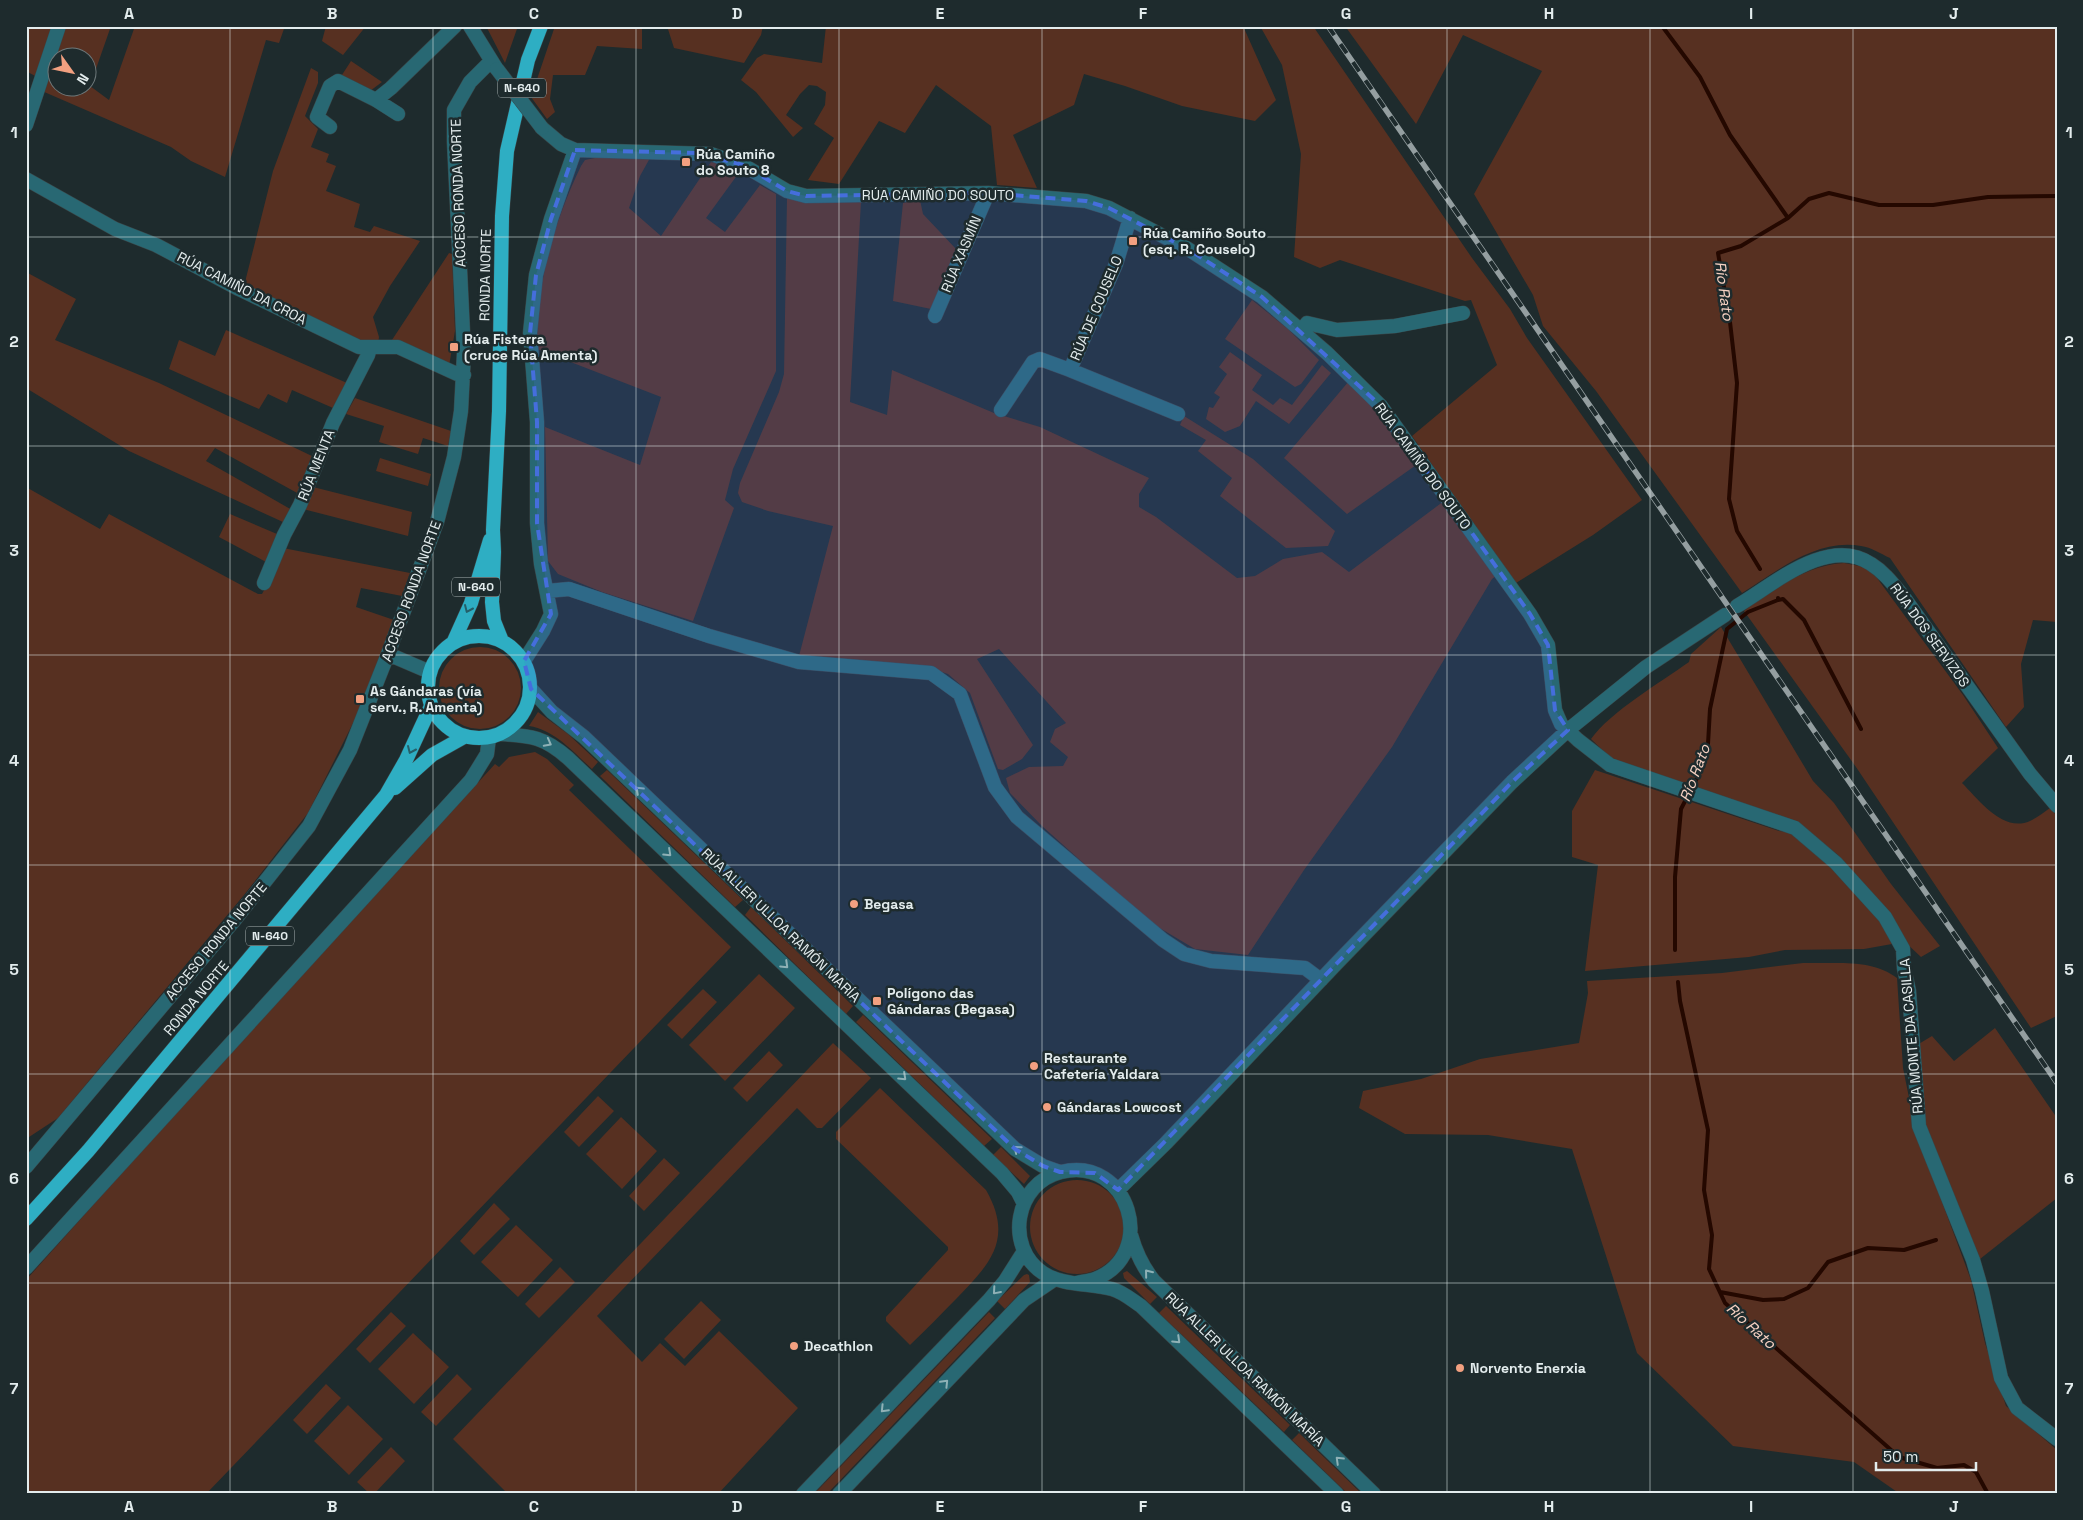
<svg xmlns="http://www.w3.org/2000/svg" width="2083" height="1520" viewBox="0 0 2083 1520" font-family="'Space Grotesk',sans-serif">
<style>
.green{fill:#573021;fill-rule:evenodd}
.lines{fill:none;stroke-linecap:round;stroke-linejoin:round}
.stream{stroke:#240800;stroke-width:4}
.minor-casing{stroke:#3a4648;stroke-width:15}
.trunk-casing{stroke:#3a4648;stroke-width:15}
.minor{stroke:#286873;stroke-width:14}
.trunk{stroke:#2eaec3;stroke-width:14}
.rail-casing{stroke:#949ea0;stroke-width:5.5}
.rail{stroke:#1e2b2d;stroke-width:4;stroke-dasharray:11;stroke-linecap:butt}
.minor-bridge-casing{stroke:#3a4648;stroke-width:15;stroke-linecap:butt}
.minor-bridge{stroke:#286873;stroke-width:14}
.oneway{stroke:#245f69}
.oneway2{stroke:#8fb1b6}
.marked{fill:#456edc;fill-opacity:0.2;stroke:#456edc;stroke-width:4;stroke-dasharray:10 6;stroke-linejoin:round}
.grid{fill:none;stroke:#e3eced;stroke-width:1;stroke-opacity:0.55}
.poi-dot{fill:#f2a080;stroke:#1e2b2d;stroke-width:2}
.labels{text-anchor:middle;stroke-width:5;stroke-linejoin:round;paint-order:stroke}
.shield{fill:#1e2b2d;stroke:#a8b2b3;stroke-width:1}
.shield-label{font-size:12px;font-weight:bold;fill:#e3eced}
.poi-label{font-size:14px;font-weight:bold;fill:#e3eced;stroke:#1e2b2d;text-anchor:start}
.street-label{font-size:14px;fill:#e3eced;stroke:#1e2b2d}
.water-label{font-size:15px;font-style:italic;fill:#f6d1c2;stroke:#1e2b2d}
.neatline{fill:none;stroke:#e3eced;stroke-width:2}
.grid-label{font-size:16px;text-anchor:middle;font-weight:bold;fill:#e3eced}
</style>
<rect width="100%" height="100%" fill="#1e2b2d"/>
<path class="green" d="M26,26H55L37,77L26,71Z
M63,26H111L90,86L109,100L135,26H285L279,43L266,40L225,177L191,161L171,147L42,91ZM58,58H88V88H58Z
M326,26H366L343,55L322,41Z
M486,26H518L505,63Z
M555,26H642V49L597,46L585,75H553L550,99L555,112L547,119L531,97Z
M667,26H763L761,35L744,63L674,48Z
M826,26H1243L1276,100L1255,121L1182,106L1125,86L1084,74L1074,105L1013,135L1037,188L997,185L991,126L936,85L905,133L879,121L839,184L808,180L834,138L814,124L825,105L826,92L817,86L809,85L800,94L786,115L803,128L793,137L756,92L741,80L757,58L764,54L822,63Z
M1260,26H1313L1472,258L1510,309L1527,338L1642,500L1593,535L1516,583L1504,568L1412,436L1497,365L1471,300L1465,301L1340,260L1320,268L1294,257L1301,154L1282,65Z
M1345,26H2057V622L2033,620L2021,664L2024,707L2006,727L1890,558C1881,554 1871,547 1861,546C1817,538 1777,571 1742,593L1596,391L1543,326L1533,295L1474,194L1542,71L1463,35L1416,124Z
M351,61L382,82L370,91L340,78Z
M311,68L318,72V83L305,116L318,129L311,147L329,154L326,162L336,166L326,191L360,204L354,227L370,232L374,226L420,241L390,286L373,317L379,337L378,344L360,342L294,308L244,286L273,171Z
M595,158H650L640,176L629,208L661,236L711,162L724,166L738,174L706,218L725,232L760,185L776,194V371L733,469L725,500L734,508L693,621L602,592L558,574L548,561L545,427L640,465L661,397L537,349C536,285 553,224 581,166L585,160Z
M787,198L861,201L850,402L887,415L892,370L994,413L1040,427L1149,478L1139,494V507L1156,517L1237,578L1255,576L1283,559L1322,552L1349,572L1444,501L1497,575L1492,579L1392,747L1304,870L1248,955L1195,949L1148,921L1042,826L1010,793L1006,778L1029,767L1063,766L1068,757L1050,742L1055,729L1066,723L999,649L977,659L1033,745L1022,759L1003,770L998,769L970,693L948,674L927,667L799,656L833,526L768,511L742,502L738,493L740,483L779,392L784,374Z
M920,200L923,214L956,249L931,309L893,301L903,203Z
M449,253L452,254L455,331L449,366L421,356L392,340Z
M26,272L76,299L55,340L159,383L314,457L299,494L215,448L206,461L292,510L283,522L129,451L26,388Z
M1252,300L1288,329L1319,360L1301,384L1295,387L1225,339Z
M226,330L347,383L333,408L292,390L287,403L268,394L259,409L169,369L179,340L215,356Z
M1230,352L1262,375L1252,390L1273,405L1280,398L1292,405L1322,365L1331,373L1289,424L1256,401L1240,426L1225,432L1206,419L1209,407L1213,408L1220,397L1214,393L1227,374L1219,367Z
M1349,381L1384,415L1419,463L1347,514L1284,458Z
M355,398L451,431L448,446L423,438L418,454L379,442L384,426L346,414Z
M1184,416L1253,459L1335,531L1328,546L1286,548L1220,496L1232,478L1198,451L1206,440L1180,425Z
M380,458L431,474L428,486L376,471Z
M26,487L100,529L109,514L258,594H262L275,570L283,548L410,573L402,596L361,588L356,607L394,620L355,719L308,813L244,895L58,1118L26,1139Z
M313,487L412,512L408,536L303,509Z
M230,514L277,534L266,562L219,537Z
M1844,563L1865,567L1877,578L1963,695L1998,748L1962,783C1979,800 2003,833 2030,821C2037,818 2044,812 2050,808L2057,816V1016L2031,1028L1856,767L1744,611C1773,589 1807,565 1844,563Z
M1721,627L1813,781L1834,803L1891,884L1940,946L1921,957L1904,941L1887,909L1837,854L1793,820L1778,817L1700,788L1614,761L1591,739C1610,712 1661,682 1689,662L1691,654Z
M439 688a41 41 0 1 1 82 0a41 41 0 1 1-82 0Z
M538,712L568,734L598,762L592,769C573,752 555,730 529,726Z
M535,752L547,759L574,785L569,790L731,947L206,1494H26V1280L190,1097L495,764L499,767L509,757Z
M607,770L743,900L735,907L600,776Z
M1595,770L1779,831L1795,833L1834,864L1878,915L1892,944L1864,949L1785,950L1749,957L1585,971L1598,865L1572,857V811Z
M751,907L853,1006L846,1014L745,915Z
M1803,963C1833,964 1872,958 1897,978L1903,1068L1916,1132L1971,1280L1985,1343L2006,1406L2057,1450V1494H1900L1854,1462L1733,1446L1637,1353L1572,1149L1488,1135L1405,1134L1359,1108L1363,1091L1421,1079L1480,1059L1579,1043L1588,993L1587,981L1722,973Z
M759,974L795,1008L725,1081L689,1045Z
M703,989L717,1002L682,1039L667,1025Z
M863,1015L992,1139L984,1146L856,1022Z
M1995,1028L2057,1118V1198L1980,1259L1950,1197L1925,1130L1917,1045L1932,1036L1954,1061Z
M833,1043L871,1078L822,1128H817L797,1108L597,1316L642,1362L660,1343L685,1366L719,1331L798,1408L718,1494H508L453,1439Z
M769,1051L783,1065L747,1102L733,1088Z
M880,1088L986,1190C1014,1239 990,1264 957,1298C941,1314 926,1330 910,1345L886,1321V1317L948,1250V1247L836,1139V1132Z
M598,1096L614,1111L579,1147L564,1132Z
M621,1117L657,1151L622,1189L586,1154Z
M1001,1147L1030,1176L1024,1184L993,1155Z
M664,1158L680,1173L644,1211L629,1196Z
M1030 1227a47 47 0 1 1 94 0a47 47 0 1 1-94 0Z
M494,1203L510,1219L474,1255L460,1241Z
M516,1225L553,1260L518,1297L481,1262Z
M560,1267L575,1282L539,1318L525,1304Z
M1127,1271L1157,1297L1150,1304L1124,1278L1123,1273Z
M1027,1274L1029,1275L1030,1282L1005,1309L997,1301L1024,1275Z
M701,1301L721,1320L684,1359L664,1339Z
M1166,1306L1290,1425L1284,1432L1159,1313Z
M391,1312L406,1326L370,1363L356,1349Z
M989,1312L995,1318L827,1494H814Z
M413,1333L449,1367L414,1404L378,1369Z
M457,1374L472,1389L436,1426L421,1412Z
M326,1384L341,1398L307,1434L293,1420Z
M348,1405L383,1439L349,1475L314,1441Z
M1299,1433L1362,1494H1348L1292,1440Z
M391,1447L405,1461L374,1494H370L357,1482Z"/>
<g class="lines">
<path class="stream" d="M1662,26L1700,77L1730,135L1788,218L1741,246L1718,253L1730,322L1737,383L1729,499L1737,531L1760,569
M1788,218L1809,199L1829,193L1879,205H1933L1988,197L2057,196
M1778,600L1783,599L1804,620L1861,729
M1675,950V877L1681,809L1697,778L1708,744L1710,709L1727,629L1748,612L1778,600V598
M1678,982L1680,1001L1708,1130L1704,1190L1712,1235L1709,1269L1725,1303L1899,1457L1937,1468L1964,1465L1976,1472L1988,1494
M1720,1292L1763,1300L1784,1299L1808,1288L1828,1262L1868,1248L1904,1250L1936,1240"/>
<defs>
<path id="minor" d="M470,26L496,68
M376,100L398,114
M26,125L59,26
M330,127L317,117L330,86L338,81L376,100L391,88L455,26
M542,128L561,144L575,150L711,154L743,165L787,191L806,196L988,193L1086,201L1109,208L1188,249L1262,297L1327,353L1381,406L1530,614L1548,645L1555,710L1561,724L1578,740L1610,765L1795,828L1836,863L1885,917L1903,949L1904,968L1909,991L1919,1126L1973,1260L1982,1291L2001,1378L2017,1408L2057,1439
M26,179L115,229L156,245L239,289L359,347H398L457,374L464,375
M1130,218L1116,264L1070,370L1178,414
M935,316L988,193
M1302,330L1307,323L1337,330L1395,326L1463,313
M1001,410L1033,362L1040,359L1070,370
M264,583L284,535L300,505L333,423L368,355L370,348
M547,591L569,589L709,636L799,662L931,673L960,694L995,787L1017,817L1163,940L1184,954L1211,961L1305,968L1321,980
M1737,606C1773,585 1828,535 1871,564C1884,572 1893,584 1903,596L2030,774L2057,806
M388,654L430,672
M524,661L543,631L551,614L541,564L537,523V422L530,333L536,275L551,219L575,150
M531,689L552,712L584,737L1015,1149L1043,1166L1060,1172
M501,734C532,736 544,737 568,758L1002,1173L1018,1192L1023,1202
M26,1167L233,922L309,826L350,750L388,654L437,522L454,457L461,411L464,353L454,142V110L470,82L491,61
M1118,1190L1166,1143L1335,965L1512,782L1568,730L1646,667L1725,615
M1131,1235C1136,1253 1142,1266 1154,1281L1374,1494
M26,1268L471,780L487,754L489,738
M1077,1283C1083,1281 1090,1281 1095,1279C1159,1254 1129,1155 1061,1172C1015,1183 1004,1247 1043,1273C1063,1286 1089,1283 1112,1289C1123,1292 1132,1300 1141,1306L1337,1494
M803,1494L989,1300L1005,1281L1024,1251
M839,1494L1024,1300L1055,1279"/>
<path id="trunk" d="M428 687a51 51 0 1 1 102 0a51 51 0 1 1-102 0Z
M502,641L494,621L492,602L494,552L493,530L499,411L502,216L507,151L528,60L541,26
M453,643L471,603L490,540
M395,788L432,755L464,737
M26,1219L88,1151L386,795L406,760L431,706"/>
</defs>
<use href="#minor" class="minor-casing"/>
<use href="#trunk" class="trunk-casing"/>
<use href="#minor" class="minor"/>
<use href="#trunk" class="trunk"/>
<defs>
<path id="rail" d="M1328,26L2057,1083"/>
</defs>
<use href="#rail" class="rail-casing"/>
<use href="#rail" class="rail"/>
<defs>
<path id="minor-bridge" d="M497,69L542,128"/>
</defs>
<use href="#minor-bridge" class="minor-bridge-casing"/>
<use href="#minor-bridge" class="minor-bridge"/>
</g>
<defs><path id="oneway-chevron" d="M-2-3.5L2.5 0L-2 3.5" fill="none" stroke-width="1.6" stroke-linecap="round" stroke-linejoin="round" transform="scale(1.25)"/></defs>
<g class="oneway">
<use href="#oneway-chevron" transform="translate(468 609) rotate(114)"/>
<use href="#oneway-chevron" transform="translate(411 750) rotate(114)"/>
</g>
<g class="oneway2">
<use href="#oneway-chevron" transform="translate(548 743) rotate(28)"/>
<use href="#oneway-chevron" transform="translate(639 790) rotate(-136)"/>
<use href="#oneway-chevron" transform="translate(668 853) rotate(43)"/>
<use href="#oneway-chevron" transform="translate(785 965) rotate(44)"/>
<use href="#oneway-chevron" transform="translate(903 1077) rotate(43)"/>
<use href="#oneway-chevron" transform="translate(1017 1149) rotate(-141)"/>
<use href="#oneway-chevron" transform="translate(1148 1273) rotate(-129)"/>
<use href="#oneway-chevron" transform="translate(996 1291) rotate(131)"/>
<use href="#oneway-chevron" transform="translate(1177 1340) rotate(44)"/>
<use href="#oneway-chevron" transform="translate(945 1383) rotate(-46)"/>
<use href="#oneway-chevron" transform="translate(884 1409) rotate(134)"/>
<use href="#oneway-chevron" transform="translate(1339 1460) rotate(-136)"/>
</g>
<path class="marked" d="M575,150L698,153L743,165L787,191L806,196L988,193L1086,201L1109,208L1188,249L1262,297L1381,406L1530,614L1548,645L1555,710L1568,730L1512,782L1118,1190L1095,1173L1060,1172L1043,1166L1015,1149L531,689L524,661L551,614L537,523V422L530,333L536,275L551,219Z"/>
<path class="grid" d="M230,26V1494M433,26V1494M636,26V1494M839,26V1494M1042,26V1494M1244,26V1494M1447,26V1494M1650,26V1494M1853,26V1494M26,237H2057M26,446H2057M26,655H2057M26,865H2057M26,1074H2057M26,1283H2057"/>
<g class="poi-dot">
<rect x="681" y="157" width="10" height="10" rx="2.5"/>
<rect x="1128" y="236" width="10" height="10" rx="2.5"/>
<rect x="449" y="342" width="10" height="10" rx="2.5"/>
<rect x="355" y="694" width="10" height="10" rx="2.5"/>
<circle cx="854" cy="904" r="5"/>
<rect x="872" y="996" width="10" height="10" rx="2.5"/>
<circle cx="1034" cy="1066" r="5"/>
<circle cx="1047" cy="1107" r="5"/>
<circle cx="794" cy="1346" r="5"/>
<circle cx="1460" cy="1368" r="5"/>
</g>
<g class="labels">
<g class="shield">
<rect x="498" y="78.5" width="48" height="19" rx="4"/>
<rect x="452" y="577.5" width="48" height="19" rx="4"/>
<rect x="246" y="926.5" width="48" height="19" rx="4"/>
</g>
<g class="shield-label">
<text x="522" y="92">N-640</text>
<text x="476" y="591">N-640</text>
<text x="270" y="940">N-640</text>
</g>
<g class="poi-label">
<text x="696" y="159">Rúa Camiño<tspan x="696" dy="16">do Souto 8</tspan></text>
<text x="1143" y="238">Rúa Camiño Souto<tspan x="1143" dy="16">(esq. R. Couselo)</tspan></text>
<text x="464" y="344">Rúa Fisterra<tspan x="464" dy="16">(cruce Rúa Amenta)</tspan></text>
<text x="370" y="696">As Gándaras (vía<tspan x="370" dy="16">serv., R. Amenta)</tspan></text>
<text x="864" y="909">Begasa</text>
<text x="887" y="998">Polígono das<tspan x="887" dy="16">Gándaras (Begasa)</tspan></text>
<text x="1044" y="1063">Restaurante<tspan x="1044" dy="16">Cafetería Yaldara</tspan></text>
<text x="1057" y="1112">Gándaras Lowcost</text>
<text x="804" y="1351">Decathlon</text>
<text x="1470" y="1373">Norvento Enerxia</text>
</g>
<g class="street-label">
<text transform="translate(458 193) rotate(-92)" y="5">ACCESO RONDA NORTE</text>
<text x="938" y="200">RÚA CAMIÑO DO SOUTO</text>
<text transform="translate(961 254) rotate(-67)" y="5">RÚA XASMÍN</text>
<text transform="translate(485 275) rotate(-89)" y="5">RONDA NORTE</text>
<text transform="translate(242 288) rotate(27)" y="5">RÚA CAMIÑO DA CROA</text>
<text transform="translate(1096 308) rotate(-67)" y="5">RÚA DE COUSELO</text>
<text transform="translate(316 465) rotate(-68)" y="5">RÚA MENTA</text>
<text transform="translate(1423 466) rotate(54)" y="5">RÚA CAMIÑO DO SOUTO</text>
<text transform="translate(411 591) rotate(-70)" y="5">ACCESO RONDA NORTE</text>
<text transform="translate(1930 635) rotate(54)" y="5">RÚA DOS SERVIZOS</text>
<text transform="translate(781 925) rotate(44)" y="5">RÚA ALLER ULLOA RAMÓN MARÍA</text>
<text transform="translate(216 941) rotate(-50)" y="5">ACCESO RONDA NORTE</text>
<text transform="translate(196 998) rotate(-50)" y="5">RONDA NORTE</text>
<text transform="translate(1911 1036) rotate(-95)" y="5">RÚA MONTE DA CASILLA</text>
<text transform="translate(1245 1369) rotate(44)" y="5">RÚA ALLER ULLOA RAMÓN MARÍA</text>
</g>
<g class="water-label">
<text transform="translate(1724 291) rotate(82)" y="5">Río Rato</text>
<text transform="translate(1695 773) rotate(-69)" y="5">Río Rato</text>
<text transform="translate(1751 1326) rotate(42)" y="5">Río Rato</text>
</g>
</g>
<rect width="2083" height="1520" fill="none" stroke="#1e2b2d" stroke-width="55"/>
<g transform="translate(72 72) rotate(123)"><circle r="24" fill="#1e2b2d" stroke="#6d787a"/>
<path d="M0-4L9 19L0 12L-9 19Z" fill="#f2a080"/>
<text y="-8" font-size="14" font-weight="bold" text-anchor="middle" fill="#e3eced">N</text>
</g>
<path d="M1876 1462v8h100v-8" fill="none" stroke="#e3eced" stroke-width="2.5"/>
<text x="1883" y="1462" font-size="15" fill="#e3eced" stroke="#1e2b2d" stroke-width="4" paint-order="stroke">50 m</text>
<rect x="28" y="28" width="2028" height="1464" class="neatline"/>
<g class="grid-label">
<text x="129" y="19">A</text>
<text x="332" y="19">B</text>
<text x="534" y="19">C</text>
<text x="737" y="19">D</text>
<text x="940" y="19">E</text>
<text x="1143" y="19">F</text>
<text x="1346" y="19">G</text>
<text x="1549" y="19">H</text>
<text x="1751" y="19">I</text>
<text x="1954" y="19">J</text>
<text x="14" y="138">1</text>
<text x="2069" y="138">1</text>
<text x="14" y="347">2</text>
<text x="2069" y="347">2</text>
<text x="14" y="556">3</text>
<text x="2069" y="556">3</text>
<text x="14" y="766">4</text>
<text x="2069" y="766">4</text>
<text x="14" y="975">5</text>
<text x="2069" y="975">5</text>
<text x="14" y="1184">6</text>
<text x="2069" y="1184">6</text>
<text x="14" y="1394">7</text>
<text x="2069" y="1394">7</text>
<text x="129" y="1512">A</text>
<text x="332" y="1512">B</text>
<text x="534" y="1512">C</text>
<text x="737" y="1512">D</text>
<text x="940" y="1512">E</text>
<text x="1143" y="1512">F</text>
<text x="1346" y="1512">G</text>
<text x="1549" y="1512">H</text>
<text x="1751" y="1512">I</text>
<text x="1954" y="1512">J</text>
</g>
</svg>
